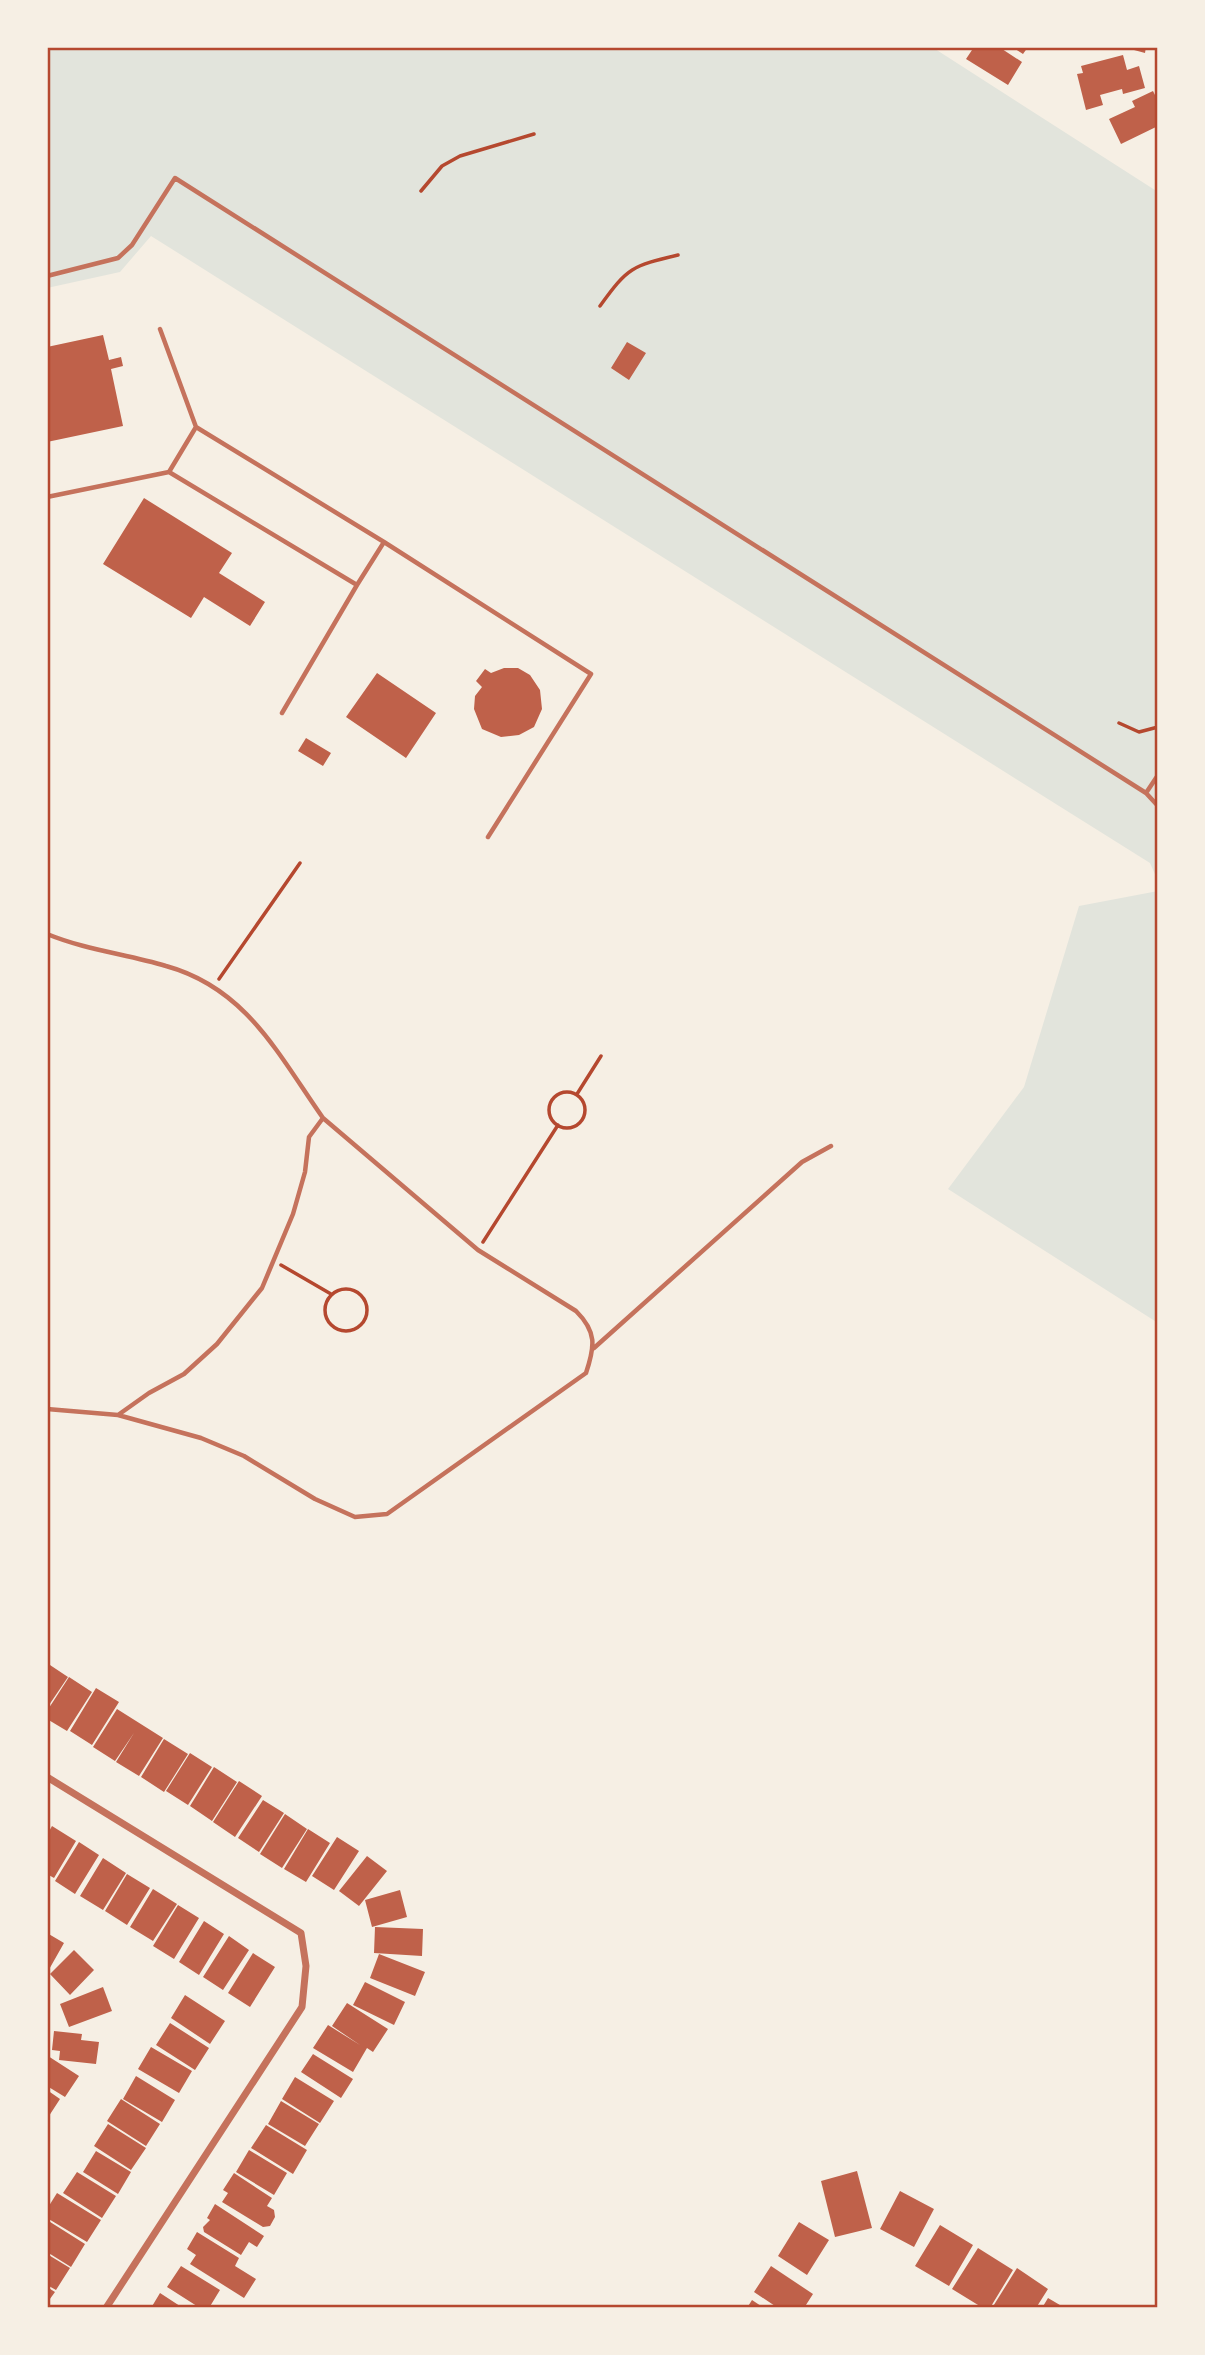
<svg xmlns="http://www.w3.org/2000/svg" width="1205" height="2355" viewBox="0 0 1205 2355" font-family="Commissioner,sans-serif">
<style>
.green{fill:#e2e4dc}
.building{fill:#bf614a}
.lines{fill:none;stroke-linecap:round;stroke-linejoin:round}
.path{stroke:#b5482f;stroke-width:3.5}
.service{stroke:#c5725c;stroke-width:4.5}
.minor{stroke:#c5725c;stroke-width:7}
.neatline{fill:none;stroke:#b5482f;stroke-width:2.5}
</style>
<rect width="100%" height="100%" fill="#f6efe4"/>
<path class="green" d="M47,47H932L1158,192V881L1150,863L151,236L120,272L47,288Z
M1158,891V1323L948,1189L1024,1087L1079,906Z"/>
<path class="building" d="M974,47H999L1022,62L1008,85L966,59Z
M1012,47H1028L1023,54Z
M1123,47H1146L1145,53Z
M1123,55L1127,70L1139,66L1145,88L1123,94L1122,89L1100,95L1103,105L1086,110L1077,74L1083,73L1081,66Z
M1153,91L1158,101V126L1121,144L1109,119L1135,107L1132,101Z
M103,335L109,360L121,357L123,366L111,369L123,426L47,442V347Z
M627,342L646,353L629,380L611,368Z
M144,498L232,553L219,573L265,602L250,626L204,597L191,618L103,564Z
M504,668H518L530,675L540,690L542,709L534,727L519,735L501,737L482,729L474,709L475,696L482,687L476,681L485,669L491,673Z
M377,673L436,713L406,758L346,717Z
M306,738L331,753L323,766L298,751Z
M47,1663L68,1677L47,1708Z
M69,1677L92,1692L67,1731L47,1719V1711Z
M96,1688L119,1702L92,1745L70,1731Z
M117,1709L163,1738L139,1776L116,1762L134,1733L115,1761L93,1747Z
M164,1739L188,1754L164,1792L141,1777Z
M190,1753L212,1767L188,1805L166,1791Z
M214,1767L237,1782L212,1821L190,1806Z
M239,1781L262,1796L235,1837L213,1822Z
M263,1800L284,1813L259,1852L238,1838Z
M285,1814L307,1829L282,1868L260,1854Z
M52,1826L76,1841L54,1878L47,1874V1835Z
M308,1829L330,1843L306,1882L284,1869Z
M337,1837L359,1851L334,1890L312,1876Z
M79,1842L99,1855L75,1894L55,1881Z
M367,1856L387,1871L359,1906L339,1891Z
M103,1858L126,1873L103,1910L80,1896Z
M127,1874L150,1888L127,1925L105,1911Z
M153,1889L177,1904L153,1941L130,1927Z
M400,1890L407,1917L372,1927L365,1900Z
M178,1905L199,1918L174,1959L153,1946Z
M204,1921L224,1934L199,1975L179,1962Z
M375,1927L423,1929L422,1956L374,1953Z
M47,1933L64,1943L47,1973Z
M229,1936L249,1950L223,1990L203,1977Z
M74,1950L94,1970L70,1995L50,1974Z
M253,1953L275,1967L250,2007L228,1993Z
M379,1954L425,1972L415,1996L370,1978Z
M365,1982L405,2002L394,2025L353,2005Z
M103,1987L112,2011L69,2027L60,2004Z
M185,1995L225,2021L210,2044L171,2018Z
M347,2003L388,2029L373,2052L367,2048L353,2072L313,2048L328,2025L360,2045L332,2026Z
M170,2023L209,2048L195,2070L156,2045Z
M54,2031L82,2034L81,2040L99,2042L96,2064L59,2060L60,2051L52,2050Z
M151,2047L192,2071L179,2093L138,2069Z
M313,2054L353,2079L341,2098L301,2072Z
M48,2056L79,2076L65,2097L47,2086Z
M136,2076L175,2100L162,2122L123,2099Z
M295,2077L334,2101L320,2123L282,2099Z
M47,2090L60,2099L47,2119Z
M121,2099L160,2124L146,2146L107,2121Z
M281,2101L319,2124L305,2146L268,2124Z
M108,2124L146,2148L131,2170L94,2146Z
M266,2125L307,2150L293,2174L251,2148Z
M249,2150L287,2173L274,2195L236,2172Z
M96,2151L131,2172L118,2194L83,2172Z
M857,2171L872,2228L835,2237L821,2181Z
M77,2172L116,2196L102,2218L63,2193Z
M234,2173L272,2198L267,2206L274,2210L275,2217L270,2226L263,2227L222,2202L228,2193L223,2190Z
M900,2191L934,2209L914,2247L880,2229Z
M57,2193L101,2220L87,2242L47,2218V2209Z
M215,2204L264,2236L257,2247L249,2242L241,2255L204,2232L203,2227L210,2220L207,2218Z
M47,2220L85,2244L71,2267L47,2252Z
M799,2222L829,2240L807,2275L778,2256Z
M940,2225L973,2245L949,2286L915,2266Z
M197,2232L239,2258L235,2266L256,2279L244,2298L190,2264L196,2255L187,2249Z
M978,2248L1013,2270L990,2308H983L952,2289Z
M47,2254L70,2268L56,2290L47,2285Z
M181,2266L220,2290L209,2308H200L167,2287Z
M771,2266L813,2294L804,2308H778L754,2292Z
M1017,2268L1048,2289L1036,2308H992Z
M47,2287L55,2292L47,2303Z
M160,2293L183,2308H151Z
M1048,2298L1065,2308H1042Z
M752,2300L764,2308H747Z"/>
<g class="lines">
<path class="path" d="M421,191L442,166L460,156L534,134
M600,306C628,267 632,266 678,255
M1119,723L1139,732L1158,727
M219,979L300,863
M549 1110a18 18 0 1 1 36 0a18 18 0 1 1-36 0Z
M577,1094L601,1056
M483,1242L558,1125
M281,1265L331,1294
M325 1310a21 21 0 1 1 42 0a21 21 0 1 1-42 0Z"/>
<path class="service" d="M47,276L118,258L132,245L175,178L1146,793L1158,806
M160,329L196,427
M169,472L196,427L384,542L357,585
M47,497L169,472L357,585L282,713
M384,542L591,674L488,837
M1146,793L1158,775
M47,934C86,950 126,954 166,966C246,988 278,1054 323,1118L309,1137L305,1172L293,1214L262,1288L217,1344L184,1374L149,1393L118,1415L47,1409
M594,1348L802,1162L831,1146
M118,1415L201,1438L244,1456L315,1499L355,1517L387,1514L586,1373C595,1346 597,1332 576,1311L478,1250L323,1118"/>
<path class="minor" d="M47,1777L301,1933L306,1966L302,2007L106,2308"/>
</g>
<rect width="1205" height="2355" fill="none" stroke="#f6efe4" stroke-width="98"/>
<rect x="49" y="49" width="1107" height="2257" class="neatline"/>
</svg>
